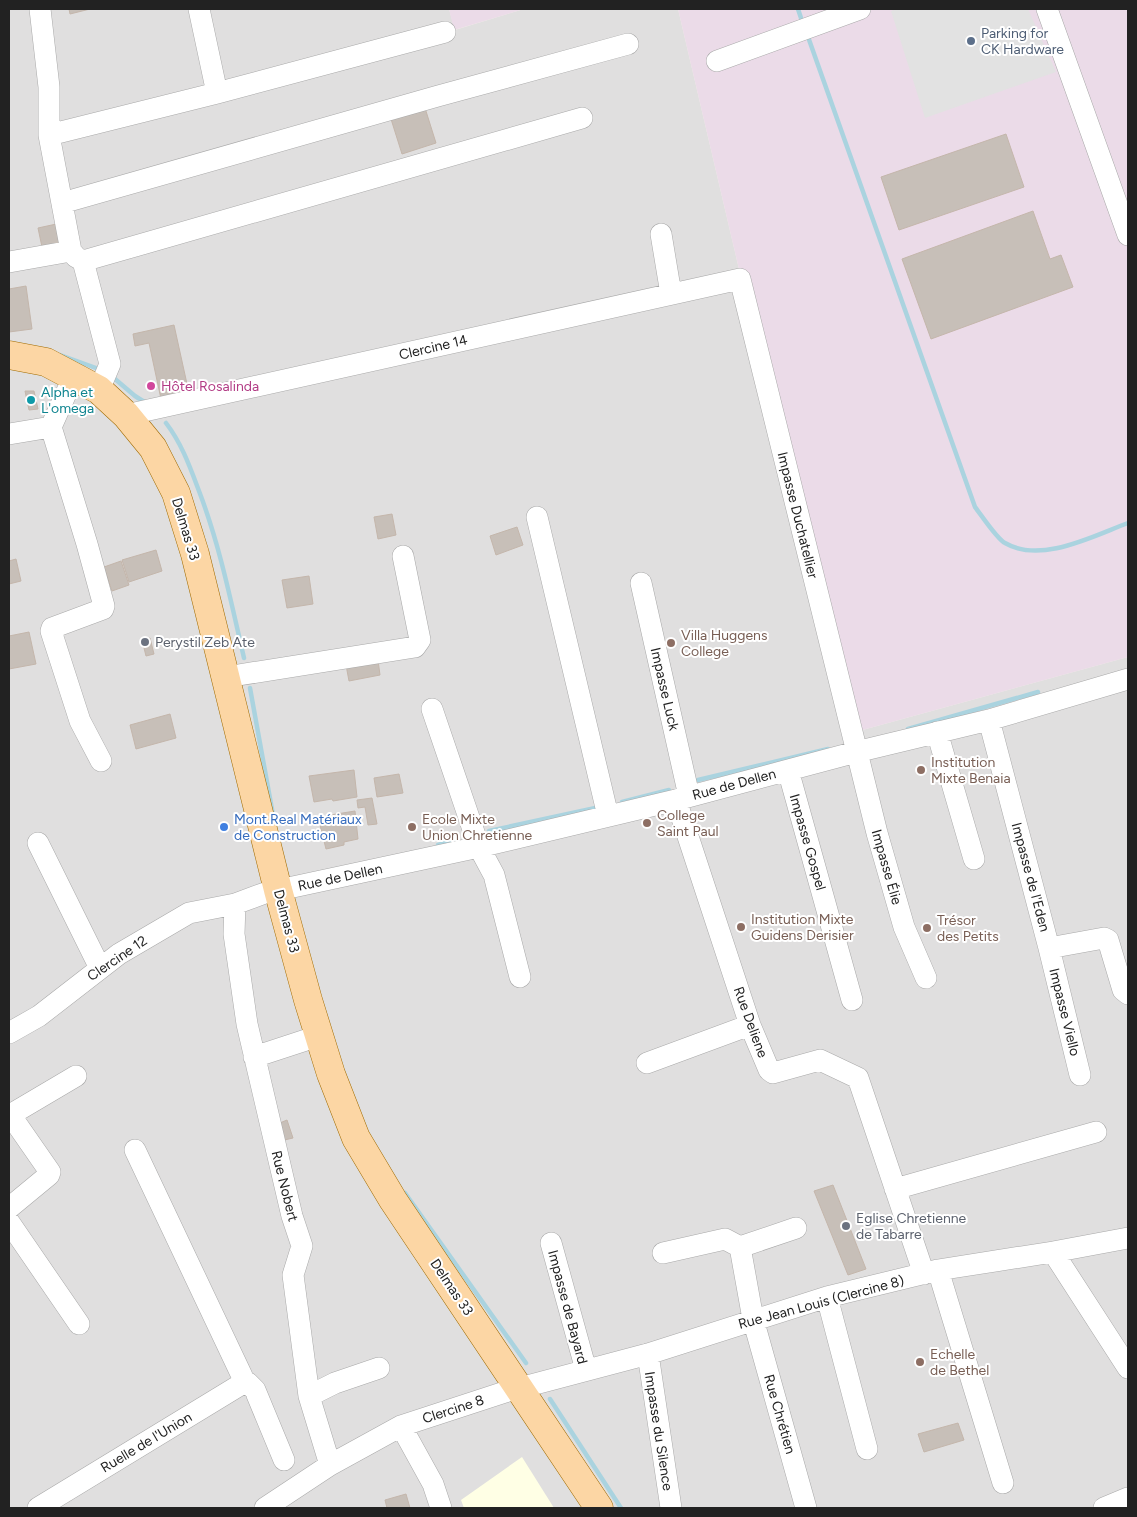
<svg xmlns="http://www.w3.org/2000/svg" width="1137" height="1517" viewBox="0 0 1137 1517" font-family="Figtree,sans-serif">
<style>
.residential{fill:#e0dfdf}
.industrial{fill:#ebdbe8}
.education{fill:#ffffe5}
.parking{fill:#e2e2e2}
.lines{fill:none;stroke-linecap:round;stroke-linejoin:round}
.stream{stroke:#aad3df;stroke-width:4.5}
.building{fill:#c7bfb8;stroke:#c4b6ab}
.minor-casing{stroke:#a9a9a9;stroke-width:22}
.major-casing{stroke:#a06b00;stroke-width:29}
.minor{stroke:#fff;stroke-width:21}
.major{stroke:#fcd6a4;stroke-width:28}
.service-dot{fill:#5c6f8a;stroke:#fff;stroke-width:2}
.hotel-dot{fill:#d1479c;stroke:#fff;stroke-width:2}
.culture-dot{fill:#0f9aa8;stroke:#fff;stroke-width:2}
.worship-dot{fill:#6b7280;stroke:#fff;stroke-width:2}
.education-dot{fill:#8d6e63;stroke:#fff;stroke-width:2}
.shop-dot{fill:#3f7fe0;stroke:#fff;stroke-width:2}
.labels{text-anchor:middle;stroke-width:4;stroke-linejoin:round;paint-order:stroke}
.service-label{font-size:14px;fill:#4e5e75;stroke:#fff;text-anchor:start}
.street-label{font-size:14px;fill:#222;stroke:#fff}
.hotel-label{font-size:14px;fill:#b23c85;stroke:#fff;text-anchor:start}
.culture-label{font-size:14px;fill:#0d838f;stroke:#fff;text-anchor:start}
.education-label{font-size:14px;fill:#785e54;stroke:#fff;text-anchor:start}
.worship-label{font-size:14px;fill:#5b616d;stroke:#fff;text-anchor:start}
.shop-label{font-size:14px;fill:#366cbe;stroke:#fff;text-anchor:start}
</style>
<rect width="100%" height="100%" fill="#f2efe9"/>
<path class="residential" d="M9,9H449L455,30L524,9H678L848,734L1128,657V1508H9Z"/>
<path class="industrial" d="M449,9H524L454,30Z
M678,9H1128V657L848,734Z"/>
<path class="education" d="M522,1457L554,1508H464L461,1500Z"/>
<path class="parking" d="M897,9H1028L1056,72L925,118L891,11Z"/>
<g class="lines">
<path class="stream" d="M798,9L803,24
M807,34L975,507C982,516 997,539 1005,543C1041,564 1093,536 1128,523
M60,355L96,368
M115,379L135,396L146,403
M166,423C182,444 190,467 199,491C220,546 231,602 244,658
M250,688L273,815
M908,729L1038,692
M698,780L828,749
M622,802L669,790
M489,831L600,807
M438,845L455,840
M405,1193L526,1363
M550,1399L621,1508"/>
</g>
<path class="building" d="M69,9H90L70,14Z
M425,108L436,143L402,154L391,119Z
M1006,134L1024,187L899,230L881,177Z
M1033,211L1050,259L1061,255L1073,287L931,339L902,259Z
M61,223L65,242L42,247L38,228Z
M26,286L32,329L9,332V289Z
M174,325L189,393L161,399L149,343L135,346L133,334Z
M25,391H34L38,409L29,410Z
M392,514L396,535L378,539L374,517Z
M517,527L523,545L496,555L490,536Z
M156,550L162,571L129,582L122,560Z
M16,559L21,581L9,584V561Z
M121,561L129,585L112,591L104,567Z
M309,576L313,604L287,608L282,580Z
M29,632L36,664L9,669V636Z
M150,638L154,654L146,656L142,640Z
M378,660L380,675L349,681L346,665Z
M170,714L176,738L136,749L130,725Z
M354,770L357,797L333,801L332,799L314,802L309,776Z
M399,774L403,793L377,797L374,778Z
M372,798L377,824L368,825L365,807L358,808L357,800Z
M355,811L358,839L344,842V845L326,849L318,817Z
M287,1120L293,1138L280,1141L275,1125Z
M833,1185L866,1269L848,1275L814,1191Z
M958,1423L964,1440L924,1452L918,1434Z
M406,1494L410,1508H387L385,1500Z"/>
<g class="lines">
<defs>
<path id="minor" d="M40,9L49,87V135L71,251L76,257L83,261L582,118
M199,9L217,93
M1047,9L1128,235
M717,61L860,9
M49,135L217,93L445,32
M62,203L438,96L628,44
M661,234L671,294
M83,261L110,364L99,390
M9,262L71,251
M68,389L51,427L87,544L104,606L103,609L52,628L51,631L80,721L101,761
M126,415L740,279L877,833L904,927L926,978
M9,434L51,427
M537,517L608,816
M641,583L689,796
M226,677L415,647L420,640L403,556
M432,709L479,847L494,875L520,977
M989,720L1049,948L1080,1075
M937,732L974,859
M788,770L852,1000
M676,800L750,1025L769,1070L773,1073L820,1060L858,1078L924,1274
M38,843L100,968
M235,904L234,934L247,1024L292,1216L302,1246L293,1275L309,1396L330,1465
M1049,948L1104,938L1108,940L1123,990L1128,994
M9,1033L39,1016L119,954L189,913L235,904L265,893L479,847L676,800L856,752L989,720L1128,679
M254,1057L306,1040
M647,1063L750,1025
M9,1113L50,1172L49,1175L9,1208
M10,1115L76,1076
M135,1150L242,1376V1381
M895,1189L1096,1132
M9,1222L79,1324
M551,1243L586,1370
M740,1247L796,1228
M1053,1252L1128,1368
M663,1253L725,1239L740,1247L753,1319L806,1508
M938,1270L1003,1483
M827,1297L867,1449
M648,1354L671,1508
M242,1381L248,1383L255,1390L284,1460
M309,1396L335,1383L379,1368
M401,1426L433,1484L441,1508
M38,1508L240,1385L242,1381
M265,1508L330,1465L401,1426L505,1392L648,1354L827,1297L938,1270L1053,1252L1128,1238
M1104,1508L1128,1498"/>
<path id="major" d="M9,355L46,362L99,390L126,415L153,448L176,493L195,554L278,890L308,1000L331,1074L356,1138L393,1200L599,1508"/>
</defs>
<use href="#minor" class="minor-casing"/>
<use href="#major" class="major-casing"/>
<use href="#minor" class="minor"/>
<use href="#major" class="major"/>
</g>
<circle class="service-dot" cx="971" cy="41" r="5"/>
<circle class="hotel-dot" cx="151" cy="386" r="5"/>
<circle class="culture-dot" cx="31" cy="400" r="5"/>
<g class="worship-dot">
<circle cx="145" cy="642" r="5"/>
<circle cx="846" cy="1226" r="5"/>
</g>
<g class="education-dot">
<circle cx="671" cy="643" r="5"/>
<circle cx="921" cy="770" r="5"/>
<circle cx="647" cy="823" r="5"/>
<circle cx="412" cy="827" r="5"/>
<circle cx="741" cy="927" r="5"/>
<circle cx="927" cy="928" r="5"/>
<circle cx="920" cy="1362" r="5"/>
</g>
<circle class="shop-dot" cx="224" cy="827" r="5"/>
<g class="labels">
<g class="service-label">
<text x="981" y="38">Parking for<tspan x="981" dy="16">CK Hardware</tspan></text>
</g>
<g class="street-label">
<text transform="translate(433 347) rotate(-13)" y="5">Clercine 14</text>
<text transform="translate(798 515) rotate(76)" y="5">Impasse Duchatellier</text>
<text transform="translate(186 529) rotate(73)" y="5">Delmas 33</text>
<text transform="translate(665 689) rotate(77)" y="5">Impasse Luck</text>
<text transform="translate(734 784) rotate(-15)" y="5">Rue de Dellen</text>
<text transform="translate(808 842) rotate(74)" y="5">Impasse Gospel</text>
<text transform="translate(887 867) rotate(74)" y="5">Impasse Élie</text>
<text transform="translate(340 877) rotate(-12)" y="5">Rue de Dellen</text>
<text transform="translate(1031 877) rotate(75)" y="5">Impasse de l'Eden</text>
<text transform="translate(287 921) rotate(75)" y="5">Delmas 33</text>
<text transform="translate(117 958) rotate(-34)" y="5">Clercine 12</text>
<text transform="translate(1065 1012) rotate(76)" y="5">Impasse Viello</text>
<text transform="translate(751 1022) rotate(70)" y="5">Rue Deliene</text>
<text transform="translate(285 1186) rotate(76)" y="5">Rue Nobert</text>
<text transform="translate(452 1287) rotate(56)" y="5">Delmas 33</text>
<text transform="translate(821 1302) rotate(-15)" y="5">Rue Jean Louis (Clercine 8)</text>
<text transform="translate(568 1307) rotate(75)" y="5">Impasse de Bayard</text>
<text transform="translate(453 1409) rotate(-18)" y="5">Clercine 8</text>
<text transform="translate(780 1414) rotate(74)" y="5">Rue Chrétien</text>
<text transform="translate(659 1431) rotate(81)" y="5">Impasse du Silence</text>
<text transform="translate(146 1442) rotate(-31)" y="5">Ruelle de l'Union</text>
</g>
<g class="hotel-label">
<text x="161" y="391">Hôtel Rosalinda</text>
</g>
<g class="culture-label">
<text x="41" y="397">Alpha et<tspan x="41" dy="16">L'omega</tspan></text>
</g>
<g class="education-label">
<text x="681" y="640">Villa Huggens<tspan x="681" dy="16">College</tspan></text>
<text x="931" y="767">Institution<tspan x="931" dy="16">Mixte Benaia</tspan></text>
<text x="657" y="820">College<tspan x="657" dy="16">Saint Paul</tspan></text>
<text x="422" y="824">Ecole Mixte<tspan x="422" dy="16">Union Chretienne</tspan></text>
<text x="751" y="924">Institution Mixte<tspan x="751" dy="16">Guidens Derisier</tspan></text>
<text x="937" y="925">Trésor<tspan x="937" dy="16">des Petits</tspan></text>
<text x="930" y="1359">Echelle<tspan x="930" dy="16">de Bethel</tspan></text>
</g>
<g class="worship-label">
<text x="155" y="647">Perystil Zeb Ate</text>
<text x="856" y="1223">Eglise Chretienne<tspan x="856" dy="16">de Tabarre</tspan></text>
</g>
<g class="shop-label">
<text x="234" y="824">Mont.Real Matériaux<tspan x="234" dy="16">de Construction</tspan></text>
</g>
</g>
<rect width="1137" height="1517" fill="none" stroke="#222222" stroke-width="20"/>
</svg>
